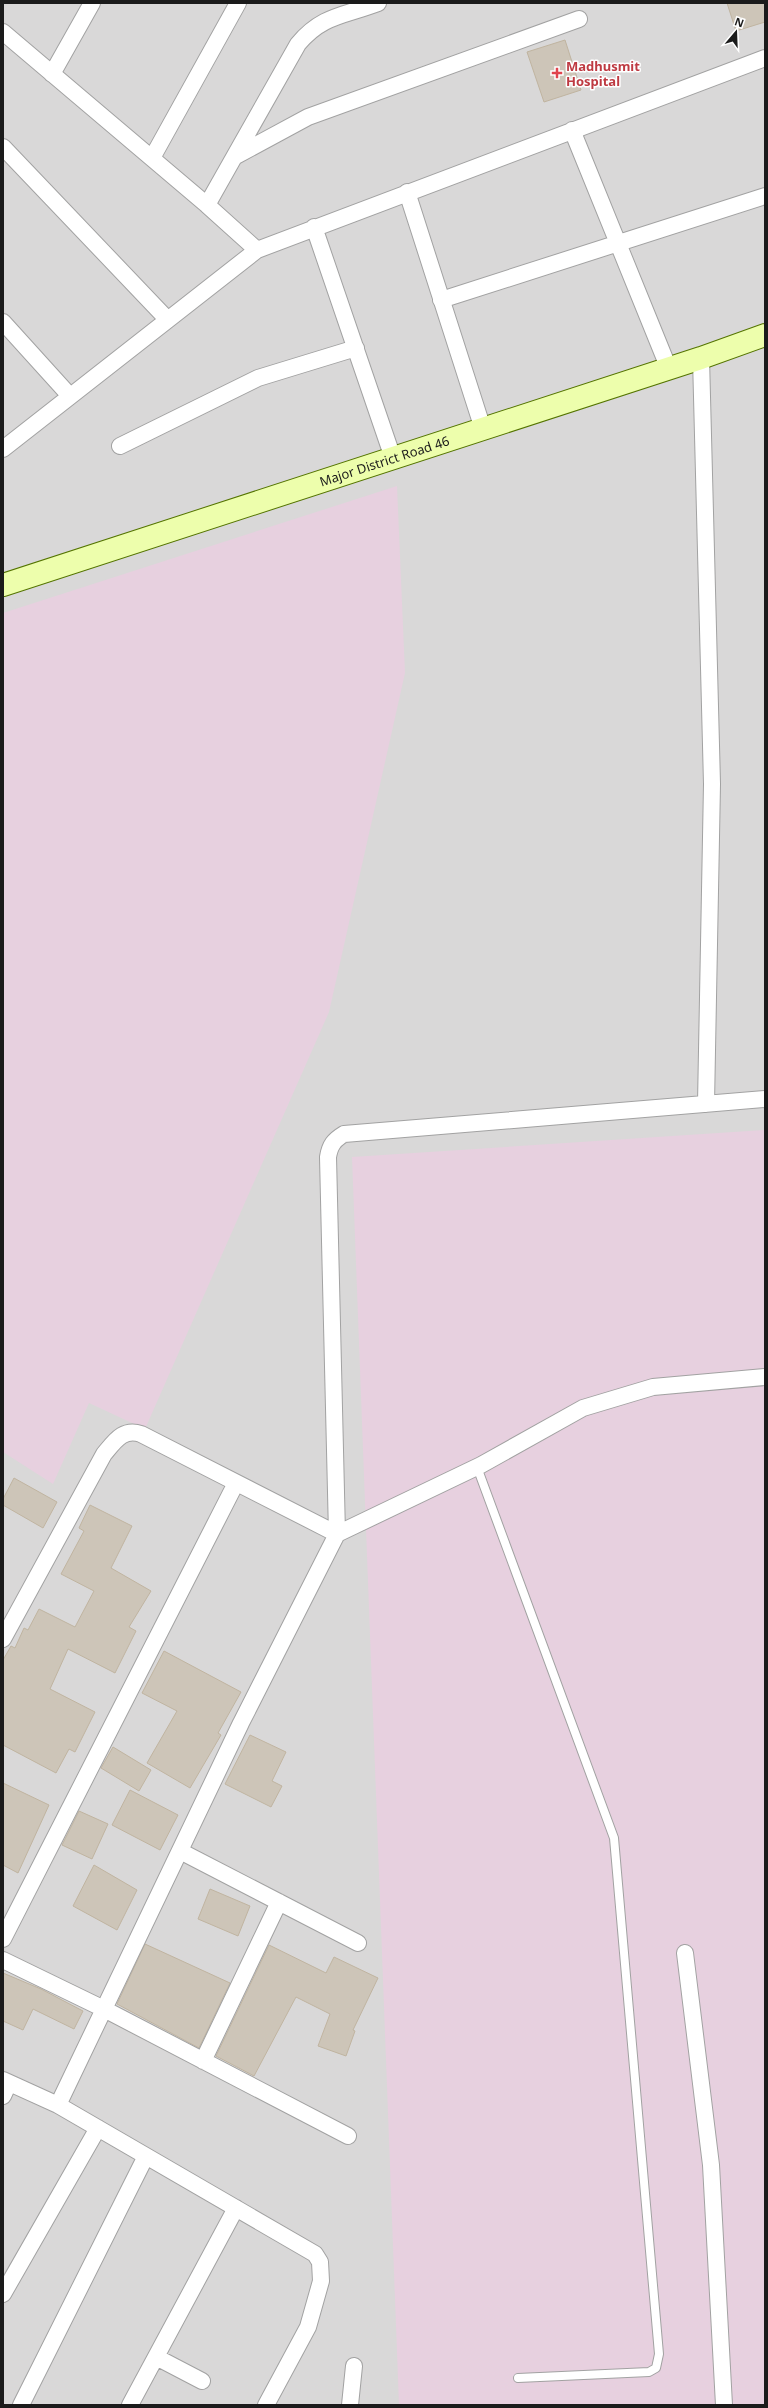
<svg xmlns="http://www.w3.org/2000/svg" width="768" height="2408" font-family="'Noto Sans',sans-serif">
<rect width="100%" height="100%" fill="#eeebdf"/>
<path fill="#d9d8d8" d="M3,3H765V2405H3Z"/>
<path fill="#e7d0df" d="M397,486L405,673L329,1012L145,1429L89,1403L53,1484L3,1452V613Z
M765,1130V2405H399L352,1157Z"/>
<path fill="#cdc5b8" stroke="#c0b4a0" d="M727,3H765V22L736,31Z
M565,40L581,90L544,102L527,52Z
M14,1478L57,1502L43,1528L3,1505V1499Z
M90,1505L132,1526L111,1568L151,1591L129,1627L136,1631L115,1673L68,1649L50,1689L95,1712L75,1752L69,1749L56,1773L3,1745V1660L11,1646L15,1648L24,1628L28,1630L39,1609L75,1627L94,1591L61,1574L84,1531L79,1528Z
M164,1651L241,1692L218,1733L221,1735L190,1788L147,1763L177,1711L142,1693Z
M250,1735L286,1752L272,1781L282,1786L271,1807L225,1784Z
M113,1747L151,1770L139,1791L101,1768Z
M3,1783L49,1805L18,1873L3,1865Z
M130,1790L178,1815L160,1850L112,1825Z
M79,1811L108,1824L92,1859L62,1845Z
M94,1865L137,1890L117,1930L73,1906Z
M210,1889L250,1906L238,1936L198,1919Z
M145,1944L230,1983L199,2048L117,2004Z
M269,1945L326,1973L334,1957L378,1978L353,2030L355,2031L346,2056L318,2046L330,2014L296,1997L254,2076L216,2056Z
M3,1973L41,1989L83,2011L74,2029L33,2009L23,2030L3,2021Z"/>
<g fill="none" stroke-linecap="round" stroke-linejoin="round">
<defs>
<path id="lane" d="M477,1467L614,1838L659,2354L656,2368L649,2372L518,2378"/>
<path id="street" d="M3,32L207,205L257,250
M52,74L92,3
M572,130L669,369
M3,147L167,319
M234,157L308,117L579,19
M152,158L238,3
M407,192L483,429
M207,205L298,44C322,15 344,16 378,3
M314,227L393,458
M441,300L765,196
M3,322L70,396
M701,358L712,784L706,1104
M120,446L258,378L356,348
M3,449L257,250L765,58
M3,1639L104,1454C115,1441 123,1428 141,1434L337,1534L328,1157C330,1145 334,1140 344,1134L765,1099
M180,1851L358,1943
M3,1939L236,1483
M685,1953L711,2165L724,2405
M3,1960L104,2009L348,2136
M203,2061L279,1902
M3,2080L58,2105L315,2254L320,2262L321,2281L308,2327L266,2405
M3,2096L9,2083
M58,2105L241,1723L337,1534L481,1465L583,1408L653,1387L765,1377
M3,2294L98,2128
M156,2357L202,2381
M21,2405L146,2156
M130,2405L236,2208
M350,2405L354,2366"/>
<g id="secondary">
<path id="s1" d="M3,585L701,358L765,335"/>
</g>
</defs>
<use href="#lane" stroke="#a2a2a2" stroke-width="10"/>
<use href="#street" stroke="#a2a2a2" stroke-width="18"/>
<use href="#secondary" stroke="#547400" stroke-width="24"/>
<use href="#lane" stroke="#fff" stroke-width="8"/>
<use href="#street" stroke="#fff" stroke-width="16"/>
<use href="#secondary" stroke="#edfeac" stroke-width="22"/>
</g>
<path fill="#e0444e" stroke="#fff" stroke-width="1.5" d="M555 67h4v4h4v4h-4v4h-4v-4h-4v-4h4z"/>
<g text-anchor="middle" stroke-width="3" stroke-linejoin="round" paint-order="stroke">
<g font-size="13" font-weight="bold" fill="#be3a42" stroke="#fff" text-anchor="start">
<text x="566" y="71">Madhusmit<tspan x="566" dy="15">Hospital</tspan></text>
</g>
<g font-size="13" fill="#1b1b1b" stroke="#fff">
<text dy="5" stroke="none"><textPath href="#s1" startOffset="401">Major District Road 46</textPath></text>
</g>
</g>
<rect width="768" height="2408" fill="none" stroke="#1b1b1b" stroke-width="8"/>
<g transform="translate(736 32) rotate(19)" stroke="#ffffff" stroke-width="3" paint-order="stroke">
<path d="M0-3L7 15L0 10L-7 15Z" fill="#1b1b1b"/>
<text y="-6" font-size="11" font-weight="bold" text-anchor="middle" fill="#1b1b1b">N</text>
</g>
</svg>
